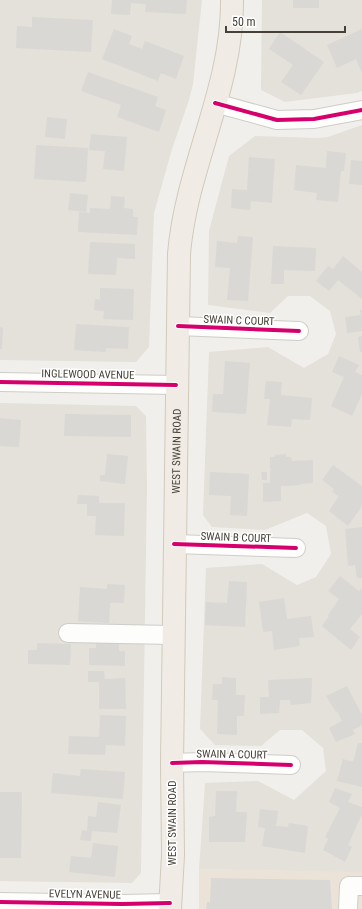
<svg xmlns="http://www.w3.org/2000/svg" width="362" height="909" font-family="'Roboto Condensed',sans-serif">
<rect width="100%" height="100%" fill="#f1efeb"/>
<path fill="#e4e0da" d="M0,0H202L193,84L189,100L172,149L154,213L149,347L136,362L0,360Z
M262,0H362V91L357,93L285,102L261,90Z
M362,125V873L199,869L205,783L258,781L294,800L326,771L323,748L302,730H280L261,746L215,745L200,729L206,568L262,564L297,585L316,577L331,554L326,526L307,513L265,530L212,527L203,515L209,352L268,347L304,368L328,354L336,334L330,311L310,296H288L270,313L208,305L209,231L229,156L255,136L317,138L328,137Z
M0,403L136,406L146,416L147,487L141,873L132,883L0,881Z"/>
<path fill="#ebe3d8" d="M199,869L362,872V909H199Z"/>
<path fill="#dad8d4" d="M112,0H187L186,14L145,12L146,4L131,3L130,15L111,14Z
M293,0H319V8H293Z
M32,17L93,20L91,52L16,48L17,26L32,27Z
M114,29L132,36L129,44L142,49L145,41L184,56L176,79L161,73L158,81L102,59Z
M362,29V73L356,59L337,68L327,45Z
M280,32L324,62L301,95L281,82L293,65L269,49Z
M88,72L158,97L155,106L166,110L159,132L117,117L121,105L81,91Z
M47,117L67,119L65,139L45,137Z
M91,134L127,137L124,171L103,169L105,151L89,150Z
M36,145L88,148L86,182L34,179Z
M327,151L346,153L344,171H341L338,202L316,200L317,193L294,190L296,165L326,168Z
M249,157L275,159L272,203L251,201L250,210L231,208L232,189L247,190Z
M351,160L362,161V185L349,184Z
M70,193L88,195L86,212L68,210Z
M111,196L125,197L124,208L133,209V217H138L137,235L78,232L79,212L90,213V208L110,209Z
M238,236L253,237L248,301L227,300L230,268L215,267L217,241L237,243Z
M90,242L135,244V259L117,258L116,275L88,274Z
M273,246L316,248L315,271L284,270V284H271Z
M343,256L362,272V299L338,280L329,291L316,281L328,266L333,269Z
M100,288L134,289L133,320L103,319L104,311L94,310L95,299L100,300Z
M360,310H362V331L347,333L345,317L361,315Z
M76,324L129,327L128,349L106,348V352L74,350Z
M0,327L3,328L2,349H0Z
M362,336V352H360L358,337Z
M339,356L359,365L355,372L362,375V394L352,416L331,406L344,377L332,372Z
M225,361L250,363L246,414L212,412L213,394H223Z
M266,381L282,382L281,395L312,398L310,420L292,419L291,427L267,425L270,399H264Z
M65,414L131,415V437L64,436Z
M0,418L21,420L19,447L0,446Z
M107,454L128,456L125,484L100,481V475H105Z
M286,454V457H291L292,461L313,460V483L300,484V485L281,486V501L263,502V483H270V471L271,470V468L270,469V457H275V455Z
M333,465L362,486V506L348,526L329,511L339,496L332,492L334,489L322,480Z
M210,472L249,474L247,516L230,515L231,496L209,495Z
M261,472H267V480H262Z
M78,495L99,496V503H125L124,536L95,535L96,516H87V504H77Z
M362,527V578H357L355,565L348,566L345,529Z
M340,576L359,591L362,588V614L350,629L360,637L351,650L322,626L329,616L328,615L339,599L328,591Z
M229,581L247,582L245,627L205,625L206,602L227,603Z
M107,584L125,585L124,603H110L109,623L78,621L80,587L107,589Z
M284,598L287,619L311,616L314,637L299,638L300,646L274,650L272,631L263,632L259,602Z
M96,638H119V651H125V666L89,665V648H96Z
M37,643L71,644L70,665L28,664V650H37Z
M88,671H104L105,679L125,678L126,709H99V682H88Z
M222,677L236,678V695H245L244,716H237V735L217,734L218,700H212L213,684H222Z
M312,678L311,703L291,705L290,700H280L279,713L260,714V697H269L268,680Z
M347,686L362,715V725L353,730L355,734L336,742L329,728L342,721L337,711L336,712L326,696Z
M100,715L126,716L125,746L106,745L105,755L68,754L69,736L99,737Z
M358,743H362V787L337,781L343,759L353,762Z
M81,769L125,772L123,799L51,793L53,773L80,776Z
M335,788L352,794L348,802L362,807V814L348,845L352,847L345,862L323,850L328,839L325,837L340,808L329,802Z
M216,791H237L236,812H247L245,842H209V817L215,816Z
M0,792H22L21,858H0Z
M98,802L121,805L117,833L92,831L91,841L80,840L82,830L87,831L88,816L96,817Z
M260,809L278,811L276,826L288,827L289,823L308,826L305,853L262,846L265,828L258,827Z
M93,843L118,846L115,877L69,872L71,856L91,858Z
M211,878L330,880L332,909H206L207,902H210Z"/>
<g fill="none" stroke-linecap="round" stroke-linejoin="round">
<defs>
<path id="minor" d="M215,103L277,120L314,119L362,110
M178,326L299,331
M0,382L176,385
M174,544L296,548
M68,633L173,635
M172,763L202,762L291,765
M0,902L122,904L170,903
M348,909L349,886H362"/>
<g id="major">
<path id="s1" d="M170,909L173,855L172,763L179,254C186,167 233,88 232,0"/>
</g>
</defs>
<use href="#minor" stroke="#cfcdc9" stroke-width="20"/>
<use href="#major" stroke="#d1cabb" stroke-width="24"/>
<use href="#minor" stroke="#fdfdfc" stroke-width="18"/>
<use href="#major" stroke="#f0ece5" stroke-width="22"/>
<defs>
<path id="cycleway" d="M215,103L277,120L314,119L362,110
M178,326L299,331
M0,382L176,385
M174,544L296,548
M172,763L202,762L291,765
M0,902L122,904L170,903"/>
</defs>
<use href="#cycleway" stroke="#fff" stroke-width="6"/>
<use href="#cycleway" stroke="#d6006c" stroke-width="4"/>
</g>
<g text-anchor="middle" stroke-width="3" stroke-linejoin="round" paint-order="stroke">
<g font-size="11" fill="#464038" stroke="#fff">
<text transform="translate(239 320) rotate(2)" y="4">SWAIN C COURT</text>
<text transform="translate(88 374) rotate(1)" y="4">INGLEWOOD AVENUE</text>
<text dy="4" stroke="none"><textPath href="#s1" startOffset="458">WEST SWAIN ROAD</textPath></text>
<text transform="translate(236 537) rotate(2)" y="4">SWAIN B COURT</text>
<text transform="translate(232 754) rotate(1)" y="4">SWAIN A COURT</text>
<text transform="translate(172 823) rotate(-90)" y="4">WEST SWAIN ROAD</text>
<text transform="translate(85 894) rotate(1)" y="4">EVELYN AVENUE</text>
</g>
</g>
<path d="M226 26v6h119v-6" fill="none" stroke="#464038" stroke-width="2"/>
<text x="232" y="26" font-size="12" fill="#464038" stroke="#ffffff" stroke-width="3" paint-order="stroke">50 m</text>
</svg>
